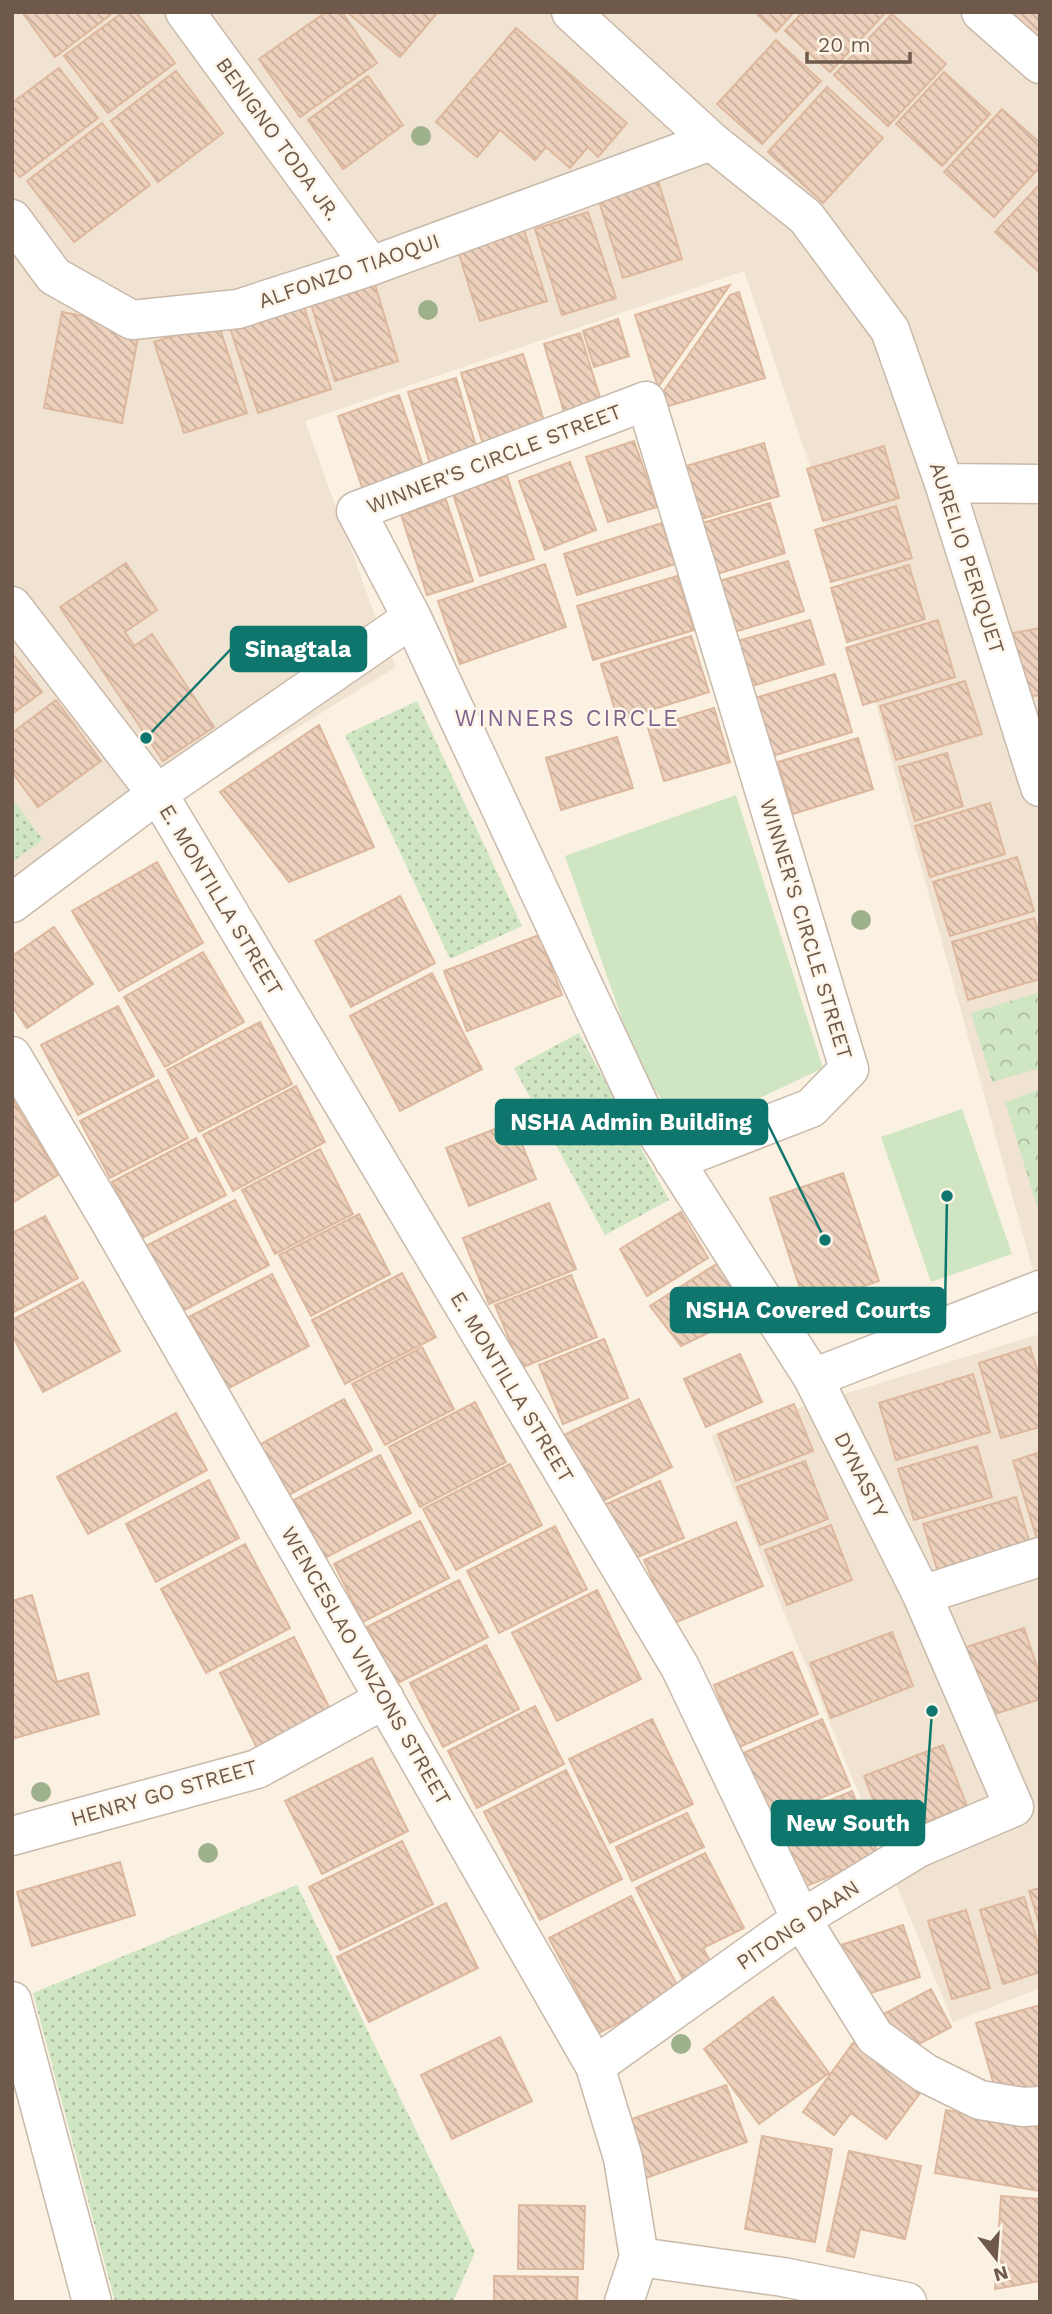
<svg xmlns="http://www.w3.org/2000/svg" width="1052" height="2314" font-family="'Work Sans',sans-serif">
<defs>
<pattern id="grass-dots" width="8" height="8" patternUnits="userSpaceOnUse" patternTransform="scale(1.75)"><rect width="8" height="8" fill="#d0e6c2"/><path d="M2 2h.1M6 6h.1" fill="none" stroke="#adbda0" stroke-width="1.8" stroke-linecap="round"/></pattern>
<pattern id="park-crowns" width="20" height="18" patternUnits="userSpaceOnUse" patternTransform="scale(1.75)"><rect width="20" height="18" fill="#d0e6c2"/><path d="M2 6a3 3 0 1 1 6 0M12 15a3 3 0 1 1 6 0" fill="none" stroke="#adbda0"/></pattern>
<pattern id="building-back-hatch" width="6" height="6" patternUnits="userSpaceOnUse" patternTransform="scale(1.75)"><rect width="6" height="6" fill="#edd1bc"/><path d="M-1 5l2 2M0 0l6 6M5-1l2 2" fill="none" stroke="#c4ad9b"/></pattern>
</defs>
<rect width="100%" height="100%" fill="#faf1e2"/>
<path fill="#f1e3d2" d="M12,12H1040V1296L809,463L744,271L305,421L383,638L396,667L165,809L12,916Z
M1040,1334V1988L953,2022L711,1435Z"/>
<path fill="url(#grass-dots)" d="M417,701L522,926L450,959L345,735Z
M12,798L43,840L12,862Z
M579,1033L669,1200L605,1235L514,1068Z
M297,1885L475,2252L453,2302H115L33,1993Z"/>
<path fill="url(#park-crowns)" d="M1040,992V1068L992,1082L971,1013Z
M1040,1089V1216L1005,1102Z"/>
<path fill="#d0e6c2" d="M736,795L823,1068L686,1133L639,1068L565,856Z
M962,1109L1012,1254L931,1282L881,1137Z"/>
<path fill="url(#building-back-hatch)" stroke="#deb89e" stroke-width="2" d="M22,12H114L55,57Z
M123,12H136L175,63L108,113L64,56Z
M326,12H342L377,63L300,117L259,59Z
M347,12H438L400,57Z
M755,12H794L776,32Z
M803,12H886L830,72L785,31Z
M991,12H1040V33L1028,46Z
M892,14L946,64L888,126L834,75Z
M516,28L627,123L598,157L588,147L570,168L546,147L535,160L500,130L477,157L436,122Z
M776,40L821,81L762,144L717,104Z
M59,68L98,118L20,177L12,167V103Z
M176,71L223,133L158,182L111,121Z
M944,72L990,114L942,166L896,124Z
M368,76L403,125L343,169L308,120Z
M827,87L883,138L823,203L768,152Z
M1002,109L1040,143V167L994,217L944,172Z
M102,123L150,185L74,242L27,181Z
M657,177L682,259L623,278L597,195Z
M1040,184V273L995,232Z
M588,212L616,298L562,315L535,229Z
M524,230L547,301L480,321L458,251Z
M373,278L398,361L335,381L309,298Z
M730,285L658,387L635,315Z
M739,292L765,378L665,407L661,395L730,295Z
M302,301L331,389L258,413L229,325Z
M62,312L140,327L122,423L44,408Z
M618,319L629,356L594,367L583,331Z
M218,322L247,413L184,433L154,342Z
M580,333L603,407L566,419L544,344Z
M523,354L545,424L483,444L461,373Z
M456,378L478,453L431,467L408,392Z
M399,395L426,475L365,496L338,416Z
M634,441L657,507L608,522L586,457Z
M764,443L779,496L698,520L683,467Z
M884,446L899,498L823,521L807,469Z
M570,462L596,530L545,550L519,481Z
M507,476L534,559L480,576L453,494Z
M446,500L473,581L427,595L401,515Z
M770,503L785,553L714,575L699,524Z
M896,506L912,558L831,582L815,530Z
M662,523L675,564L577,595L564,554Z
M788,561L804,611L731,633L716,582Z
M126,563L157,610L125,632L134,646L152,634L214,727L163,761L60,607Z
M545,564L566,627L460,664L438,601Z
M909,565L925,619L847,642L831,588Z
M677,576L694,630L593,660L577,606Z
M810,620L824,664L752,686L738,641Z
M938,620L955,677L863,705L846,648Z
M1040,628V695L1024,697L1013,633Z
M691,636L709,692L618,720L601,664Z
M12,653L42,692L12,714Z
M835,674L852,732L772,756L755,698Z
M965,681L982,734L896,760L880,706Z
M56,700L101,761L38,807L12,772V733Z
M714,708L730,762L664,781L648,728Z
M319,725L374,847L289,882L220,792Z
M617,737L633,788L561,810L546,758Z
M858,738L873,789L793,814L778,762Z
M947,753L963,806L915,821L899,767Z
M990,803L1005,854L930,877L915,826Z
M1017,857L1034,911L950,936L933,882Z
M157,862L203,943L119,991L72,911Z
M400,896L435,963L351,1007L315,941Z
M1034,918L1040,937V979L968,1000L952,942Z
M54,927L93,984L27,1028L12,1006V956Z
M539,935L562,995L467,1031L444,971Z
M203,952L244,1022L165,1067L124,997Z
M432,973L482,1069L400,1111L350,1016Z
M118,1006L154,1076L78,1115L41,1045Z
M260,1022L292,1084L199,1132L167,1070Z
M158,1080L188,1138L110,1178L80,1121Z
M296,1086L325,1142L233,1191L203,1135Z
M13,1100L58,1175L12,1203V1101Z
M513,1122L536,1179L469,1206L446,1148Z
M196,1138L226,1195L142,1238L112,1182Z
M320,1149L353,1214L275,1254L242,1190Z
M843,1173L879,1281L806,1306L770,1198Z
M235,1200L269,1265L181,1312L146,1246Z
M549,1203L576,1269L489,1304L463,1238Z
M681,1212L708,1258L647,1296L620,1249Z
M359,1214L390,1274L311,1316L279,1255Z
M45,1216L78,1278L12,1313V1233Z
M718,1263L754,1311L681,1346L650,1306Z
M402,1273L436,1337L345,1384L312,1320Z
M272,1274L309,1346L227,1389L189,1317Z
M571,1275L597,1337L521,1368L495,1305Z
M83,1282L120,1351L43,1392L12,1335V1320Z
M604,1339L628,1398L563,1424L539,1365Z
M422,1347L454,1409L385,1445L352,1384Z
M1030,1347L1040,1379V1427L1001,1438L979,1363Z
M740,1354L762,1402L706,1427L684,1379Z
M973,1374L990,1432L896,1460L879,1403Z
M344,1399L372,1450L287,1496L259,1445Z
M639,1399L672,1467L597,1504L564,1435Z
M475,1402L506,1462L420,1507L389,1447Z
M794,1404L813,1451L736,1481L718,1434Z
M176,1413L207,1470L88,1534L57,1477Z
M977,1446L992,1497L914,1520L898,1469Z
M1040,1452V1538L1037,1539L1013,1461Z
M380,1455L411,1513L325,1558L294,1500Z
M805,1461L828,1519L760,1545L737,1487Z
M510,1464L542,1525L456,1570L423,1509Z
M209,1480L239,1538L156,1582L126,1524Z
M660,1481L684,1538L623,1563L599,1507Z
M1016,1497L1030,1544L938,1572L923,1524Z
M420,1521L449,1578L363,1622L334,1564Z
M736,1522L763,1586L672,1624L644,1560Z
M831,1525L852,1580L787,1605L765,1550Z
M555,1526L587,1589L499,1633L467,1571Z
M245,1544L290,1628L206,1673L161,1589Z
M459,1580L488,1637L396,1684L367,1627Z
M597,1590L641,1679L557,1721L512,1633Z
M32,1595L57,1682L88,1673L99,1714L12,1739V1601Z
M1024,1628L1040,1676V1699L986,1717L964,1648Z
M892,1632L913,1686L831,1718L810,1663Z
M294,1637L331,1711L257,1748L220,1673Z
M486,1645L519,1709L443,1747L410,1683Z
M792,1652L818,1714L739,1747L714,1685Z
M535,1706L564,1764L477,1808L448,1751Z
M652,1719L693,1804L610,1843L569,1759Z
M822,1719L850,1786L769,1819L741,1754Z
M943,1745L967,1806L888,1837L864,1776Z
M372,1758L408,1831L322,1874L285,1801Z
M566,1770L622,1879L540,1920L484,1812Z
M852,1791L879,1856L802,1888L775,1823Z
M687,1813L704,1847L632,1881L616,1847Z
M402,1841L433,1904L340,1950L309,1887Z
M705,1853L744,1928L703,1948L714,1968L685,1983L636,1888Z
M120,1862L135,1915L32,1946L17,1892Z
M1040,1888V1926L1029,1891Z
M631,1896L680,1991L599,2033L549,1938Z
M1024,1897L1040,1950V1972L1003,1984L980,1910Z
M446,1903L478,1968L369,2022L337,1957Z
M966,1910L990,1988L952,1999L928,1921Z
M903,1925L920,1977L852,1999L835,1947Z
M931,1989L951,2027L904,2052L884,2014Z
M773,1997L829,2073L759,2124L704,2049Z
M1040,2005V2087L998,2099L976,2023Z
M500,2037L532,2101L452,2139L421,2075Z
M853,2043L921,2092L886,2139L851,2113L834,2135L803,2112Z
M726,2085L747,2142L646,2178L626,2121Z
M946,2110L1040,2127V2191L935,2173Z
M762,2136L832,2149L815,2242L745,2229Z
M849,2151L921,2166L905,2239L860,2229L854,2257L827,2251Z
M1001,2196L1040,2199V2281L995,2289Z
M519,2205L585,2206L583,2269H518Z
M494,2276L578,2277L577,2302H494Z"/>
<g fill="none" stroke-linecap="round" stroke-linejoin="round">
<defs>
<path id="minor" d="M185,12L371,266
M571,12L711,141L806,217L890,330L944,483L1040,787
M981,12L1040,64
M12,219L54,276L132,320L238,309L371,266L711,141
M944,483L1040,484
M12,606L157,794L167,809L680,1667L801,1919L875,2037L925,2073L980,2100L1023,2107L1040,2106
M12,903L157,794L412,618
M12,1056L108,1218L595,2066L623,2158L639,2257L624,2302
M674,1161L811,1108L849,1069L646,401L356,511L412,618L639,1105L813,1378L922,1595L1014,1807
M813,1378L1040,1290
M922,1595L1040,1557
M12,1836L257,1769L385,1699
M12,2001L92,2302
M595,2066L801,1919L918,1848L1014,1807
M639,2257L783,2277L907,2302"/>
</defs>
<use href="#minor" stroke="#c9b9aa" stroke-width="41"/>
<use href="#minor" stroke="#fff" stroke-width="38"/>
</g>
<g fill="#9fb08d">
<circle cx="421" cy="136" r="10"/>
<circle cx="428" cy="310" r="10"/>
<circle cx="861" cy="920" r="10"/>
<circle cx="41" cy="1792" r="10"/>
<circle cx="208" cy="1853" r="10"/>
<circle cx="681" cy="2044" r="10"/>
</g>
<g text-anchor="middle" stroke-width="5" stroke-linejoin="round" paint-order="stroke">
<g font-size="21" fill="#6f594b" stroke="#fdf5e8">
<text transform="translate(278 139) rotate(54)" y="7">BENIGNO TODA JR.</text>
<text transform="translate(349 271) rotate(-19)" y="7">ALFONZO TIAOQUI</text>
<text transform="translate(494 459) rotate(-21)" y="7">WINNER'S CIRCLE STREET</text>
<text transform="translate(967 558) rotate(72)" y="7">AURELIO PERIQUET</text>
<text transform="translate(221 900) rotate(59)" y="7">E. MONTILLA STREET</text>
<text transform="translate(806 929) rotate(73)" y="7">WINNER'S CIRCLE STREET</text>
<text transform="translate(512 1387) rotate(59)" y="7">E. MONTILLA STREET</text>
<text transform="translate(861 1475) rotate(63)" y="7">DYNASTY</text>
<text transform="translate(366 1666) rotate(60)" y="7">WENCESLAO VINZONS STREET</text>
<text transform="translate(164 1793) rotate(-16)" y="7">HENRY GO STREET</text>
<text transform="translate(798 1925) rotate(-34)" y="7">PITONG DAAN</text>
</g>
<g font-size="23" letter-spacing="2" fill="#7f638c" stroke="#fdf5e8">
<text x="567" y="726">WINNERS CIRCLE</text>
</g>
</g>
<path fill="none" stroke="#0f766e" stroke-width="2.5" d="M146 738L231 649M825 1240L767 1122M947 1196L945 1310M932 1711L924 1823"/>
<g fill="#0f766e" stroke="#fdf5e8" stroke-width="2.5">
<circle cx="146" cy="738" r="7"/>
<circle cx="825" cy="1240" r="7"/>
<circle cx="947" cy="1196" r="7"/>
<circle cx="932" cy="1711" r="7"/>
</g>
<g fill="#0f766e" stroke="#0f766e" stroke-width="2.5">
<rect x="231" y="627" width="135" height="44" rx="7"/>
<rect x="496" y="1100" width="271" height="44" rx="7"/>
<rect x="671" y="1288" width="274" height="44" rx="7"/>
<rect x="772" y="1801" width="152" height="44" rx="7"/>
</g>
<g font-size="23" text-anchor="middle" font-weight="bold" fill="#fff">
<text x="298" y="657">Sinagtala</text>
<text x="631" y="1130">NSHA Admin Building</text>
<text x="808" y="1318">NSHA Covered Courts</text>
<text x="848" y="1831">New South</text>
</g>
<rect width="1052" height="2314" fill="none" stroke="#6f594b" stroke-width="28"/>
<g transform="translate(996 2258) rotate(163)" stroke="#fdf5e8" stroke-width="5" paint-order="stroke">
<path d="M0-5L12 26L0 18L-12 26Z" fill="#6f594b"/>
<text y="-10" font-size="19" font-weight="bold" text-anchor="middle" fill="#6f594b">N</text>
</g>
<path d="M807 52v10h103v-10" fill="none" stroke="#6f594b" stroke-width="3.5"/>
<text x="818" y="52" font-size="21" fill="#6f594b" stroke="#fdf5e8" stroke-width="5" paint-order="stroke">20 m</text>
</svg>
